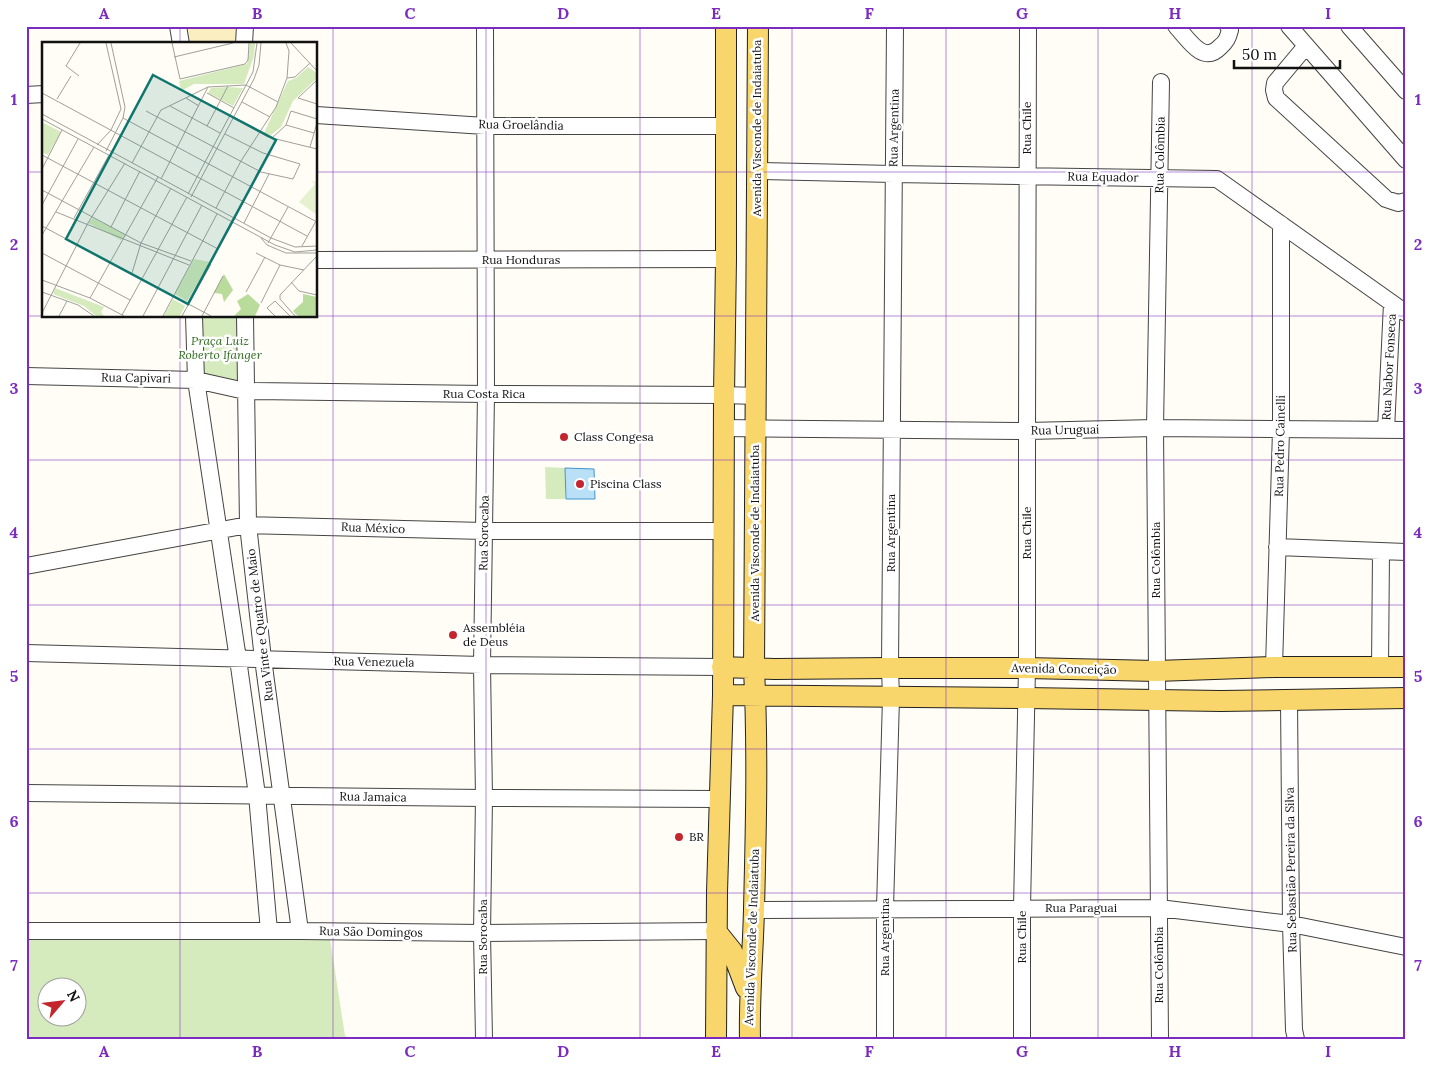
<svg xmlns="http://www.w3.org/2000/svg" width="1432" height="1065" font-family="Lora,serif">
<rect width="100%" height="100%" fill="#fffdf5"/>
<path fill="#d5ebbd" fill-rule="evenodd" d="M194,316H244L245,391L196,380Z
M545,467L565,468V499H546Z
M26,939H330L345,1036L355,1039H26ZM48,988H78V1018H48Z"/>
<path fill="#fbeec1" d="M182,26H242L241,44H185Z"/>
<path fill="#b9e0f7" stroke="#3f96cf" d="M565,468L594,469L595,499H566Z"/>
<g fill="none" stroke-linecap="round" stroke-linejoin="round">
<defs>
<path id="minor" d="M178,26L181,44
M1176,26C1188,39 1203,65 1220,47C1226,42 1228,38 1230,30L1228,26
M1289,26L1406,160
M1349,26L1406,91
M244,44L245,26
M1306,46L1275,83L1274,90L1276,98L1386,199L1398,203L1406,201
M26,95L44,94
M316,115L485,126H726
M757,171L893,174L1217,179L1406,313
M316,260L726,259
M194,316L196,380L238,659L257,795L269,931
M245,316L248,525L263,659L300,931
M26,376L196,380L245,391L486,394L724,395L756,396
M724,428L1027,431L1155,428L1406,430
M1386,430L1392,303
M1277,547L1406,552
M26,566L248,525L484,531H724
M26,653L482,665L722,667
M1274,667L1281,430V224
M1380,668L1381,552
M1289,701L1291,924L1294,1030L1296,1039
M26,793L484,798L719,799
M754,910L1159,908L1291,924L1406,947
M26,931H300L482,933L716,931
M484,1039L482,933L484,798L482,665L486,394L485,26
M885,1039V908L891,698L890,668L895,26
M1022,1039V908L1027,668V431L1028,26
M1160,1039L1155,428L1161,82"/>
<path id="major" d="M722,667L774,669L890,668H1027L1156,671L1274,667H1406
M723,695L1026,698L1221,701L1406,698
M716,931L732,951L746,988
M716,1039L717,892L723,695L724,395L726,259V26
M750,1039C749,995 753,952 754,909C756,829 758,748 754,669L758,26"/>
</defs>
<use href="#minor" stroke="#444" stroke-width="18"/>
<use href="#major" stroke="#222" stroke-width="22"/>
<use href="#minor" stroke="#fff" stroke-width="16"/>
<use href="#major" stroke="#f9d66b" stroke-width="20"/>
</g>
<path fill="none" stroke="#7b2cbf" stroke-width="1" stroke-opacity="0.55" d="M180,26V44M333,26V1039M486,26V1039M640,26V1039M792,26V1039M946,26V1039M1098,26V1039M1252,26V1039M26,172H44M316,172H1406M26,316H44M180,316V1039M316,316H1406M26,460H1406M26,605H1406M26,749H1406M26,893H1406"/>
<g fill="#c4262e" stroke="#fff" stroke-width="2">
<circle cx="564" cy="437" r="5"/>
<circle cx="580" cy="484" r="5"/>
<circle cx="453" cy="635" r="5"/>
<circle cx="679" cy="837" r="5"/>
</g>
<g text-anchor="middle" stroke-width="5" stroke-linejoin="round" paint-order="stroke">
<g font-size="12" fill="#111" stroke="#fff">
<text transform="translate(521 125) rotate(1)" y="4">Rua Groelândia</text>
<text transform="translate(757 128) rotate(-90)" y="4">Avenida Visconde de Indaiatuba</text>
<text transform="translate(894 128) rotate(-89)" y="4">Rua Argentina</text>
<text transform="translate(1027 128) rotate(-90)" y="4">Rua Chile</text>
<text transform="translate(1160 155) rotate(-89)" y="4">Rua Colômbia</text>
<text transform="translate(1103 177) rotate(1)" y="4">Rua Equador</text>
<text x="521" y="264">Rua Honduras</text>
<text transform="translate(1389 367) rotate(-87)" y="4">Rua Nabor Fonseca</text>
<text transform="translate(136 378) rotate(1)" y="4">Rua Capivari</text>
<text x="484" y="398">Rua Costa Rica</text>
<text transform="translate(1065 430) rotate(-1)" y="4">Rua Uruguai</text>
<text transform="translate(1280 446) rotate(-89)" y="4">Rua Pedro Cainelli</text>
<text transform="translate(373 528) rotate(2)" y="4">Rua México</text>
<text transform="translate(484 533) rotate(-89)" y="4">Rua Sorocaba</text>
<text transform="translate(755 533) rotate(-90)" y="4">Avenida Visconde de Indaiatuba</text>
<text transform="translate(891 533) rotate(-90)" y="4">Rua Argentina</text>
<text transform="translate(1027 533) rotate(-90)" y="4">Rua Chile</text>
<text transform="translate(1156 560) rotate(-90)" y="4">Rua Colômbia</text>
<text transform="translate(260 625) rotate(-97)" y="4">Rua Vinte e Quatro de Maio</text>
<text transform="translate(374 662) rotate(1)" y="4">Rua Venezuela</text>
<text transform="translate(1064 669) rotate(1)" y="4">Avenida Conceição</text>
<text transform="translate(373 797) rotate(1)" y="4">Rua Jamaica</text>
<text transform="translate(1291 870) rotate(-91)" y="4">Rua Sebastião Pereira da Silva</text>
<text x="1081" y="912">Rua Paraguai</text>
<text transform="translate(371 932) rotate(1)" y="4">Rua São Domingos</text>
<text transform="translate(483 937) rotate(-90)" y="4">Rua Sorocaba</text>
<text transform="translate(752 937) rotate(-88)" y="4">Avenida Visconde de Indaiatuba</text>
<text transform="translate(885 937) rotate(-90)" y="4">Rua Argentina</text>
<text transform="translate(1022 937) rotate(-90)" y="4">Rua Chile</text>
<text transform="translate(1159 965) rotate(-90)" y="4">Rua Colômbia</text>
</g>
<g font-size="12" font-style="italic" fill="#2f6b1f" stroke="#fff">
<text x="220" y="345">Praça Luiz<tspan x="220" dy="14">Roberto Ifanger</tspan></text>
</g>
<g font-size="12" fill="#111" stroke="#fff" text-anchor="start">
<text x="574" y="441">Class Congesa</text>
<text x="590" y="488">Piscina Class</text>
<text x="463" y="632">Assembléia<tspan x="463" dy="14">de Deus</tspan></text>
<text x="689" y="841">BR</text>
</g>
</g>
<g transform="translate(42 42)">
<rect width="275" height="275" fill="#fffdf5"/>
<path d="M208,1H213L212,14L202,42H152L139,49L137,39L205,22ZM266,25L275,31L274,37L251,59L239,85L229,93L222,91L246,39L254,36ZM169,46L186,45L201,46L191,64L166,51ZM0,80L19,90L6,113L0,110ZM51,176L84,193L79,198L46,181ZM152,217L168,220L145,259L133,252ZM13,246L62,265L59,270L62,274H54L42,264L11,252ZM131,257L143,264L138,274H122Z" fill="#d5ebbd"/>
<path d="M182,232L191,248L182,260L180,252L172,251ZM206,252L218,263L213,274H192L199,267L195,259ZM261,252L275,255V274H256L251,269L261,260Z" fill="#b9dc9c"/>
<path d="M269,139L275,140V173L257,160L273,142Z" fill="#e6f2cf"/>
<path fill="none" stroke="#a09f9a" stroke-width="1" d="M130,1L138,37L203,22L206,18L207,1M249,1L275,29M132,15L191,1M37,34L24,24L38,1M245,36L253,35L268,21M275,38L256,56L275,62M0,51L265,194M165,51L192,66M144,56L157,64M15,57L29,34M200,60L228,75M128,64L178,91M104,69L219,130L251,137L258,122L221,111L183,92M0,72L229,196L253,205L275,204M81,76L275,180M191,76L226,95L275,107M0,77L233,203L253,210L275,208M244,83L272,91M165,84L186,44M230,96L244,83L249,69L275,77M55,103L69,88L79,67L64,1M268,105L275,81M64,109L81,76L83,65L69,1M0,113L176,207L191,180M90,121L119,68L166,45L204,43L236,60M0,127L20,88M119,137L166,45M0,148L99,201L149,219M146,152L211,30L215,1M149,155L212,37L217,23L219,1M0,163L36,97M174,166L199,119L234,65L245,36L247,9L244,1M14,170L147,223M32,176L67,113M202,181L227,132M0,184L169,274M69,185L98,129M0,193L52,105M219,196L225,203L244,211H275M226,201L246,165M260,204L274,179M0,211L88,258M214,211L238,223L262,228M90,231L99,201L129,146M0,238L48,256L82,274M249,240L257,249L275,253M0,250L36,263L52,274M204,250L223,215M48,256L116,135M219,261L238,223M0,271L46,181L83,121M80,273L145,155M17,274L25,259M101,274L160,163M121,274L175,172M140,274L169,222M160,274L181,234M233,274L225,266L233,259L248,274M253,274L238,257V253L275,214"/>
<path fill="#0f766e" fill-opacity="0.15" stroke="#0f766e" stroke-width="2.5" d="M111,33L234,98L146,262L24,197Z"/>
<rect width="275" height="275" fill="none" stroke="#111" stroke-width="2.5"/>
</g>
<rect width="1432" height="1065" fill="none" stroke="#ffffff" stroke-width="55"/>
<g transform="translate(62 1002) rotate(62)"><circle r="24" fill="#ffffff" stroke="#a0a0a0"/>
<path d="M0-4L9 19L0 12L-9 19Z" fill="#c4262e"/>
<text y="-8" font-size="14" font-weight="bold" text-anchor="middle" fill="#111111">N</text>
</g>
<path d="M1234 60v8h106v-8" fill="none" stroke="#111111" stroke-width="2.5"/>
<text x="1242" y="60" font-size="15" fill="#111111" stroke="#ffffff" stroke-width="4" paint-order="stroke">50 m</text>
<rect x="28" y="28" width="1376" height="1010" fill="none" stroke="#7b2cbf" stroke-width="2"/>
<g font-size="16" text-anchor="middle" font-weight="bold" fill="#7b2cbf">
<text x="104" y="19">A</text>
<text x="257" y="19">B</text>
<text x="410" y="19">C</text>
<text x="563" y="19">D</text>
<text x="716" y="19">E</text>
<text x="869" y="19">F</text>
<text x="1022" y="19">G</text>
<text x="1175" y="19">H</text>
<text x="1328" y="19">I</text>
<text x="14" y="105">1</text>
<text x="1418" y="105">1</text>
<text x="14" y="250">2</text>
<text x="1418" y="250">2</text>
<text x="14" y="394">3</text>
<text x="1418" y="394">3</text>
<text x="14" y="538">4</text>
<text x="1418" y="538">4</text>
<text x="14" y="682">5</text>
<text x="1418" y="682">5</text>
<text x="14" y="827">6</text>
<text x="1418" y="827">6</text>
<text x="14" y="971">7</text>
<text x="1418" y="971">7</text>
<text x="104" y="1057">A</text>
<text x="257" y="1057">B</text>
<text x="410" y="1057">C</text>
<text x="563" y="1057">D</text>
<text x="716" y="1057">E</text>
<text x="869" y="1057">F</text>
<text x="1022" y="1057">G</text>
<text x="1175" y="1057">H</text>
<text x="1328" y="1057">I</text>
</g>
</svg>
